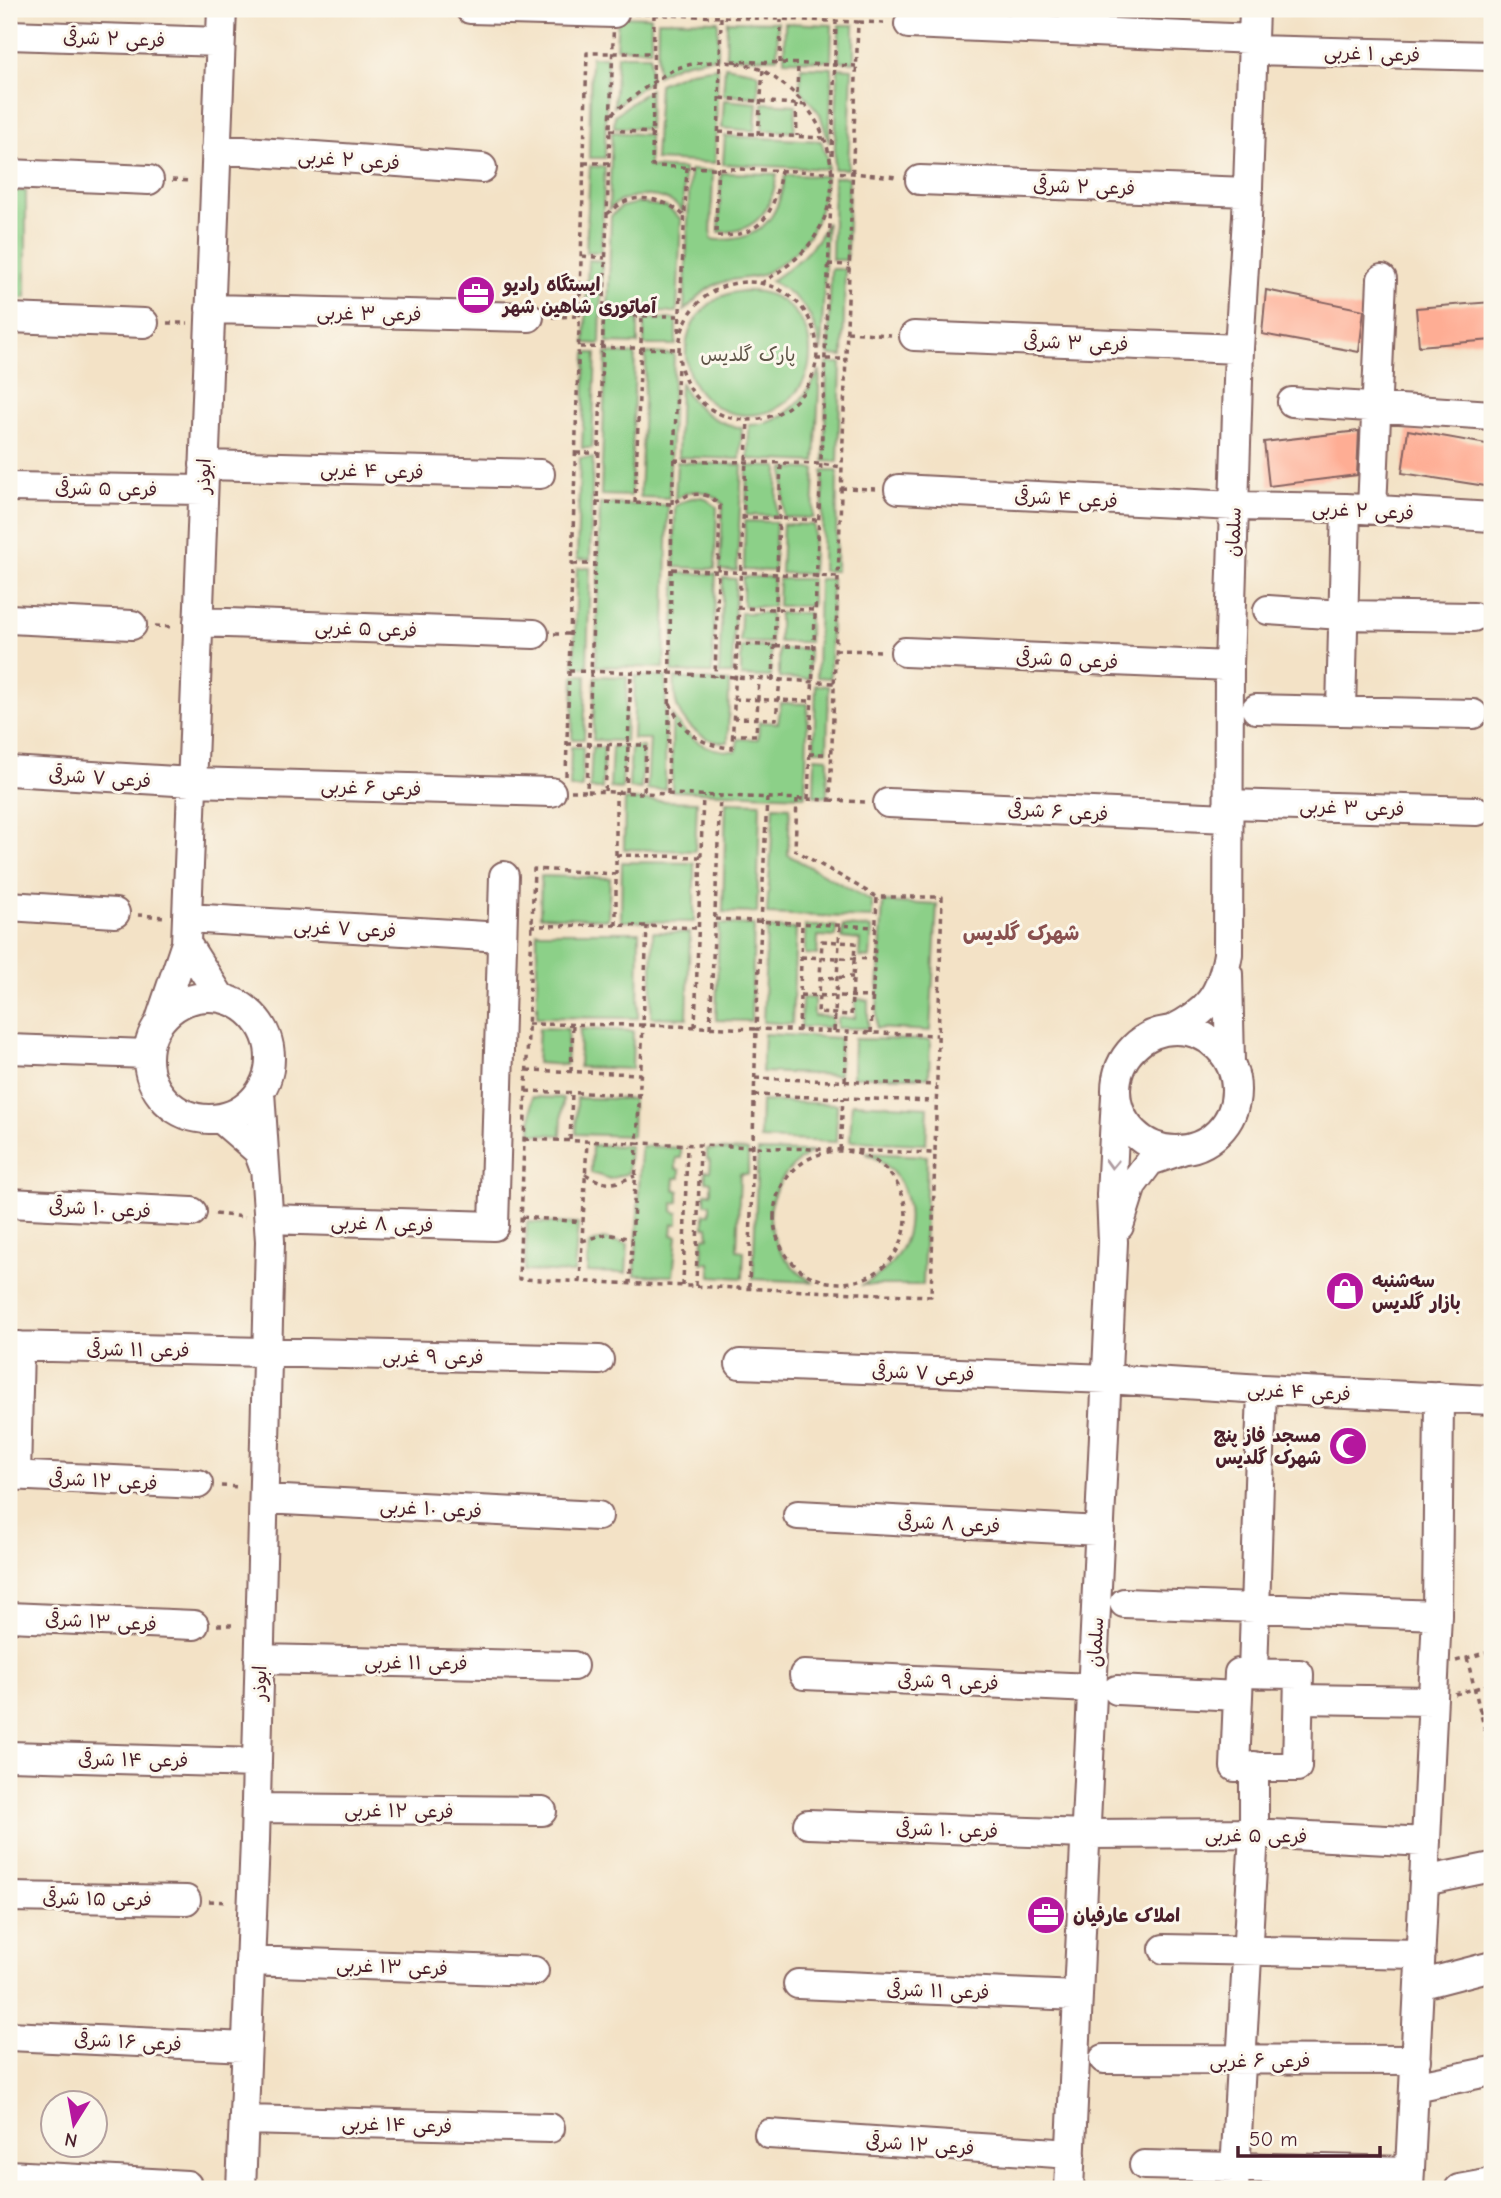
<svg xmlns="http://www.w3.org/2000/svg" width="1501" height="2198" font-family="'Comic Neue','Playpen Sans Arabic',sans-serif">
<rect width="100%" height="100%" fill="#fbf7ec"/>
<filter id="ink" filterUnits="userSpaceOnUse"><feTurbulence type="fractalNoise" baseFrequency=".0143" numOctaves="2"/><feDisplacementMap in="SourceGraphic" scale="14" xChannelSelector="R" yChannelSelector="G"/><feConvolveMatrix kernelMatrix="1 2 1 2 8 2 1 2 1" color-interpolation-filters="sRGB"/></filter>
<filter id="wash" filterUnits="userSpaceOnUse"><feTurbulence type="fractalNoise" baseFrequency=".00686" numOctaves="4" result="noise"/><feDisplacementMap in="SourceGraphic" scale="28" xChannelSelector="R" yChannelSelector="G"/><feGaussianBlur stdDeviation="1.57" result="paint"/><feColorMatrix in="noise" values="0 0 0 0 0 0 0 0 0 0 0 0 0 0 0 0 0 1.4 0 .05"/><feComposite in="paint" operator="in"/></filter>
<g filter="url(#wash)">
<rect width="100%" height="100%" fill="#f3e2c6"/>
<path fill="#8cd088" stroke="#6b785a" stroke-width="2" d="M618,16L651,17V49L616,48Z
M658,20L718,21V57C696,60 676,62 657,76Z
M727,21L778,22L777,58L726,57Z
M785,23L832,25L831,61L784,60Z
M839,25H854V62L839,61Z
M617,55H650V81L614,107Z
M591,57H607L605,158H589Z
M725,66L753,71L759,75L758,97L723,95Z
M718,67L715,163L655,160L659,84L690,71Z
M801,67L832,68L829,143L820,114L800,89Z
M838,68L852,69L848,169H834Z
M650,89L649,129L614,127L615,115Z
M724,100L757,103L755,131L722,128Z
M763,103L796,105L794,132L762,130Z
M612,132L649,135V167L684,169L683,213C671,191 624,190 609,210Z
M725,136L821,141L827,158L828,169L723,164Z
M590,166L605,167L601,252H586Z
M690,170L713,171L711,239C719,241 725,240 733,239C769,234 780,208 785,175L826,176C823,211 813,241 784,261C777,266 769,272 761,275C745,280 730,277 713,286C701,292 693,303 684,311Z
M721,173L777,174C772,208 758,233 719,232Z
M834,177H849L847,260H832Z
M9,191H26V298H9Z
M637,203L667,207L681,219L677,312L608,313L611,216L621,207Z
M827,222L821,353C814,315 805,300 771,281C795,264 815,250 827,222Z
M588,260L602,261L600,344L585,343Z
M831,269H845L843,356L828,355Z
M686 353a62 62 0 1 1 124 0a62 62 0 1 1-124 0Z
M607,318L638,319V344L607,343Z
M644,319H676V345H644Z
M586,353H596L592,448H582Z
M606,353L635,354L631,496L601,495Z
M646,353L674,354L669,498L640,497Z
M827,363H841L838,462L824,461Z
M820,370L815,462L748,459L749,425C784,425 805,399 820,370Z
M680,382C693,408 713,423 742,428L740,459L678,457Z
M580,458H593L590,560L577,559Z
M677,462L742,465L737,571L720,570L723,504C710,489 690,487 675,500Z
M747,466L778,467L776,516L746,515Z
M784,468L815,469L813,518L783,517Z
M823,471H837L836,571H822Z
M703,497L717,507L715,569L674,567L675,506L691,498Z
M600,504L668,505L664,668L596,666Z
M745,521L776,522L774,571L744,570Z
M783,524L814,525L812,574L781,573Z
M577,568H590L587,667H574Z
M676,573L716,574L712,673L672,672Z
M743,577H773V607L743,606Z
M723,578L736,579L732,674H719Z
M779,579H812V606H778Z
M819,579H832L830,678L817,677Z
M741,613H771V643L740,642Z
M779,613H809V642H779Z
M741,647H771V677L741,676Z
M779,649H809V679L779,678Z
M574,675H586L584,739H572Z
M595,676L627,677L625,741L593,740Z
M635,676L666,677L665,789L647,790L650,739H633Z
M675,678L729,682L728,742C709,745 687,728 679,711C674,701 674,689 675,678Z
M816,685L829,686L827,750H814Z
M781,703L808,704L805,796L672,791V715C688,740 707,752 736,751L738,739H758L759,722L778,723Z
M571,747H583L582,788H570Z
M592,747L604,748L602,789H590Z
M612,747H624L622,789L610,788Z
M631,747H643L641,789L629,788Z
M815,757L828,758L827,796H814Z
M625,800L697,802L695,851L624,849Z
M726,802L760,803L757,913L723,912Z
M774,806L790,807L788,855L872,901V918L767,914Z
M622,862L694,863V922L621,921Z
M541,876L610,878L608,919L540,916Z
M883,902L937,905L930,1031L876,1028Z
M719,924L754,925L751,1021L716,1020Z
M805,926H836V937L818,936L817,955L805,954Z
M843,926L872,928L870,958L859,957L860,940L842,938Z
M767,928L796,929L792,1024L763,1022Z
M537,932H639L638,1018L537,1017Z
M653,932L690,933L687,1018L651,1017Z
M802,998H814V1016L832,1017V1027H801Z
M856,999L868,1000V1028H837V1018H855Z
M539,1028L568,1029L566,1065L537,1063Z
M580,1029L633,1031L632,1069L579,1067Z
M764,1034L840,1038L839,1075L762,1072Z
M854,1039L930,1040L929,1077H853Z
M532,1097L563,1098L561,1135L531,1134Z
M577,1098L633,1099L632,1136L576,1134Z
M761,1101L837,1104L836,1142L760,1139Z
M852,1103L928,1107L926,1144L850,1141Z
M592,1145L630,1146L628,1173L610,1179L591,1173Z
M641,1146L681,1148V1158H676V1169L680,1170V1178H675L674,1189L679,1191V1202L673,1203V1212L678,1213V1224H673L672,1235L677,1236L673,1276L635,1275Z
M707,1149L748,1151V1174H740L737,1250L744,1251L743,1278L711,1276L710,1263H702L703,1238L709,1237L708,1227H704V1214H710V1204H705V1193H711V1182L706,1181L705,1171H710L711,1161L707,1159Z
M758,1151L812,1152C755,1186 757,1246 812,1282L753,1279Z
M865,1153L927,1156L923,1285H863C876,1277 888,1270 896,1257C921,1221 908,1169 865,1153Z
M527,1222L578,1224L574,1273L525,1271Z
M603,1239L628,1244L626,1273L587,1272L589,1244Z"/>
<g id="blocks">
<path fill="#fead94" d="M1266,290L1364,310L1359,352L1262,334Z
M1492,302V340L1419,346L1416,308Z
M1408,430L1492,445V487L1402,473Z
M1359,431L1357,475L1269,486L1264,442Z"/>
</g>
</g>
<g filter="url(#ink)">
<use href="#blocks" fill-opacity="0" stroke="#856361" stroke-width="2"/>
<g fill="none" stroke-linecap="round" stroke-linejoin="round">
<defs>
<path id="minor" d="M470,9L614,13
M909,24L1253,39
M9,35L220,42
M1252,50L1492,56
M216,149L482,168
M9,174L149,180
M920,180L1248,192
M210,309L529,317
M9,318L144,323
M914,336L1239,349
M1292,402L1492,415
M204,465L540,474
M9,487L203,490
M899,489L1234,506L1346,508L1492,517
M1372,509L1382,279
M1268,610L1342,615L1473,617
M9,619L132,625
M198,622L534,634
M905,652L1229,666
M1256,709L1473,714
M1341,710L1346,508
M9,771L192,782L551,792
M888,803L1228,818
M1228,804L1477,811
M9,906L115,913
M187,918L502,937
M186,943L221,998
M1228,974L1230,1062
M148 1058a61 61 0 1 1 122 0a61 61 0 1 1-122 0Z
M160,1020L186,943L222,9
M1171,1030C1208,1012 1221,995 1228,954L1229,666L1239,349L1247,217L1254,9
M1116 1090a60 60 0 1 1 120 0a60 60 0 1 1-120 0Z
M9,1049L147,1054
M221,1119L258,1151L265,1170
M9,1203L192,1212
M269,1219L494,1226L504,876
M1119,1226L1132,1185L1150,1161L1182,1150
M9,1346L599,1360
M740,1364L1107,1379L1262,1389L1492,1400
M9,1475L198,1484
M16,1476L19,1346
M264,1499L598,1516
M798,1515L1100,1531
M1124,1603L1437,1615
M9,1617L194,1625
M259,1659L573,1666
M1239,1673L1299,1674L1297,1767H1235Z
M1253,1673L1262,1389
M804,1675L1092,1688
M1117,1690L1238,1696
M1299,1699L1432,1701
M9,1756L257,1763
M256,1808L542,1811
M808,1824L1086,1834L1254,1833L1426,1842
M1424,1881L1492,1867
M9,1897L186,1900
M1164,1949L1421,1954
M250,1961L534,1971
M798,1984L1078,1996
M1419,1985L1492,1966
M9,2036L247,2047
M1104,2059L1416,2060
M1414,2087L1492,2071
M244,2120L550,2128
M769,2134L1071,2154
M1144,2165L1410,2171
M9,2175L187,2185
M241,2189L255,1841L270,1241L260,1092
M1069,2189L1113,1242L1111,1195L1116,1096
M1234,2189L1254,1833V1766
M1409,2189L1437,1615L1439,1397
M1459,2189L1492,2183"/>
</defs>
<use href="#minor" stroke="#856361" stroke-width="32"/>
<path stroke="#856361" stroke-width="3.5" stroke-dasharray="5 5" stroke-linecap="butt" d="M614,13L858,22L830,800L587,791Z
M654,14L652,166L852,173L897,177
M721,17L716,236C763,237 774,213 781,171
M859,22L886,23
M732,61L856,66
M780,63L781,20
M797,93L798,64
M721,98L806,105
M796,104L797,136
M612,114C631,99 665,69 688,65C712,60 740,61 762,70C768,73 775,78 780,82C828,115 848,181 817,233C804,256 783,269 762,283
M610,130L652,133
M719,132L824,138
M758,135L763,70
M832,155L836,21
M584,163H609
M172,180L192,181
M607,214C613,210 619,204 626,201C645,194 671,202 684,216
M582,256L605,258
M828,264L849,265
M679 351a69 69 0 1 1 138 0a69 69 0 1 1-138 0Z
M603,316H680
M552,317L579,316
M167,323H188
M679,332L687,167
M847,332L891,335
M580,347L679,349
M816,359H846
M576,453H598
M674,460L820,464L842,467
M841,488L876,489
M596,502L672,504L688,495L701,494L711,497L720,506L715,677
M635,503L642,316
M742,517L818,520
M573,564H594
M672,569L838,577
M738,608L815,610
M155,626L175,627
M554,634H570
M736,644L813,647
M835,650L882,651
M569,671L670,673L834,683
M773,680L781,463
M734,699L811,701
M670,703C683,733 699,745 732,748L748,419
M733,718L776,719L780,680
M731,735H756L759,679
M567,744L646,745L644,793
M809,754H831
M566,776L587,53H654
M571,791H587
M605,791L608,745
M626,792L631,673
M668,794L672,504L678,365
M767,798L756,1029L937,1035
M808,799L831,198
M830,800L865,802
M616,855L701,857
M616,874L534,869L519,1279L931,1296L942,897H877L795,850L797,799
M138,915L165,917
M715,919L876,927
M616,925V792
M531,926L616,925L699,928
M822,941L855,943L851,1015L818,1013Z
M801,957L875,959
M819,978L853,977
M800,995L873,997
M528,1024L643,1025L647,926
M695,1027L703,795
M710,1028L720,796
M799,1031L802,923
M834,1031L840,925
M871,1033L877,897
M527,1070L640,1074
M571,1071L573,1024
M755,1078L936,1085
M845,1081L847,1032
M526,1091L639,1095
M754,1095L934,1101
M524,1139L637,1143L630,1283
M570,1140L572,1093
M840,1150L843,1098
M774 1217a66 66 0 1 1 132 0a66 66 0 1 1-132 0Z
M585,1174C608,1187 611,1185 635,1176
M215,1214L245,1217
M522,1217L583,1222
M582,1241L607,1234L632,1239
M580,1282L587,1141
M683,1286L687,1145
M696,1286L700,1145
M749,1288L756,1029L643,1025L637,1143C736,1146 835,1150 934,1153
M221,1486L241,1487
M217,1625H237
M1488,1653L1492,1665
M1467,1658L1492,1759
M1456,1661L1492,1651
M1455,1694L1492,1684
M1479,1712L1492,1710
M209,1901L229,1902"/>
<use href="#minor" stroke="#fff" stroke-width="28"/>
</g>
<defs><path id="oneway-chevron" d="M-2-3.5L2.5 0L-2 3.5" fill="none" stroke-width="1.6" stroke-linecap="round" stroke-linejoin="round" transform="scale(1.75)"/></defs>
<use stroke="#ae9aa0" href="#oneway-chevron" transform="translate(1112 1164) rotate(92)"/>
</g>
<defs>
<symbol id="office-disc" viewBox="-11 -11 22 22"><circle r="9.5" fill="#b5179e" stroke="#fbf7ec"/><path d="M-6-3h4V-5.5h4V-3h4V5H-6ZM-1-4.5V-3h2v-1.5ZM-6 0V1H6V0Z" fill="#fff"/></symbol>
<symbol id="shop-disc" viewBox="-11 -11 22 22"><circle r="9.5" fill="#b5179e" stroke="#fbf7ec"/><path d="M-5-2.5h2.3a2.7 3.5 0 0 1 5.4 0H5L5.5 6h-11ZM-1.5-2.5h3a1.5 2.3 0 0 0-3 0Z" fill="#fff"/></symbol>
<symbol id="mosque-disc" viewBox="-11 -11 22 22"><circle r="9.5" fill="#b5179e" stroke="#fbf7ec"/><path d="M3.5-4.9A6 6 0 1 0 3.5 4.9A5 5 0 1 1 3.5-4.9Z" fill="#fff"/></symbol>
</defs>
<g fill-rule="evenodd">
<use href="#office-disc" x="454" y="273" width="44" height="44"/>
<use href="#shop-disc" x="1323" y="1269" width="44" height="44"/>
<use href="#mosque-disc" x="1326" y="1424" width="44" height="44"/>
<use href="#office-disc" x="1024" y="1893" width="44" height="44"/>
</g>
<g text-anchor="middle" stroke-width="6" stroke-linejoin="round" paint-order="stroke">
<g font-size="19" fill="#4a1f2b" stroke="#fbf7ec">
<text transform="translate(114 38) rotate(2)" y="7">فرعی ۲ شرقی</text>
<text transform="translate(1372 53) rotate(2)" y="7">فرعی ۱ غربی</text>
<text transform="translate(349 159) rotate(4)" y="7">فرعی ۲ غربی</text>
<text transform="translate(1084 186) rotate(2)" y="7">فرعی ۲ شرقی</text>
<text transform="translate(369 313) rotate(1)" y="7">فرعی ۳ غربی</text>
<text transform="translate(1076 342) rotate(2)" y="7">فرعی ۳ شرقی</text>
<text transform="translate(372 470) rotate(2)" y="7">فرعی ۴ غربی</text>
<text transform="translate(203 476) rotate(-88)" y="7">ابوذر</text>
<text transform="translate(106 488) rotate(1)" y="7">فرعی ۵ شرقی</text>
<text transform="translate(1066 498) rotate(3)" y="7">فرعی ۴ شرقی</text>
<text transform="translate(1363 510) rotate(3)" y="7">فرعی ۲ غربی</text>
<text transform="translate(1233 532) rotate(-88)" y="7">سلمان</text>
<text transform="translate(366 628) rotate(2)" y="7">فرعی ۵ غربی</text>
<text transform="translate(1067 659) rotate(3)" y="7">فرعی ۵ شرقی</text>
<text transform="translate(100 777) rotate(4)" y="7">فرعی ۷ شرقی</text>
<text transform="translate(371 787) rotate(2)" y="7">فرعی ۶ غربی</text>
<text transform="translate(1352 807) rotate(2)" y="7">فرعی ۳ غربی</text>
<text transform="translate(1058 811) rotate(3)" y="7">فرعی ۶ شرقی</text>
<text transform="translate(345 928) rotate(3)" y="7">فرعی ۷ غربی</text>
<text transform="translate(100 1208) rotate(3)" y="7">فرعی ۱۰ شرقی</text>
<text transform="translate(382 1223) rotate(2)" y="7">فرعی ۸ غربی</text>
<text transform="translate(138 1349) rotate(1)" y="7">فرعی ۱۱ شرقی</text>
<text transform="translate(433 1356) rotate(1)" y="7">فرعی ۹ غربی</text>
<text transform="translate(923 1372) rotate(2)" y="7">فرعی ۷ شرقی</text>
<text transform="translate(1299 1391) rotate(3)" y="7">فرعی ۴ غربی</text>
<text transform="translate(103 1480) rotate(3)" y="7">فرعی ۱۲ شرقی</text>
<text transform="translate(431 1508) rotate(3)" y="7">فرعی ۱۰ غربی</text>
<text transform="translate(949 1523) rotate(3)" y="7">فرعی ۸ شرقی</text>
<text transform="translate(101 1621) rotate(3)" y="7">فرعی ۱۳ شرقی</text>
<text transform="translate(1095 1642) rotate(-87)" y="7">سلمان</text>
<text transform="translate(416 1662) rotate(1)" y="7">فرعی ۱۱ غربی</text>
<text transform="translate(948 1681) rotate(2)" y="7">فرعی ۹ شرقی</text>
<text transform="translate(259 1683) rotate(-89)" y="7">ابوذر</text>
<text transform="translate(133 1759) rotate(1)" y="7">فرعی ۱۴ شرقی</text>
<text transform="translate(399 1810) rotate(1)" y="7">فرعی ۱۲ غربی</text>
<text transform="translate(947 1829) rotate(2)" y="7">فرعی ۱۰ شرقی</text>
<text transform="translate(1256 1835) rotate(1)" y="7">فرعی ۵ غربی</text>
<text transform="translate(97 1898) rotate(1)" y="7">فرعی ۱۵ شرقی</text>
<text transform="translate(392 1966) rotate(2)" y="7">فرعی ۱۳ غربی</text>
<text transform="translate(938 1990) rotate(2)" y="7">فرعی ۱۱ شرقی</text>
<text transform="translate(128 2041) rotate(3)" y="7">فرعی ۱۶ شرقی</text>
<text x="1260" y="2067">فرعی ۶ غربی</text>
<text transform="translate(397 2124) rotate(2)" y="7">فرعی ۱۴ غربی</text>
<text transform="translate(920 2144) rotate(4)" y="7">فرعی ۱۲ شرقی</text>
</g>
<g font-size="19" font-weight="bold" fill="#4a1f2b" stroke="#fbf7ec" text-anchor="start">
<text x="503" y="291">ایستگاه رادیو<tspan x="503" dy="22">آماتوری شاهین شهر</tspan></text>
<text x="1372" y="1287">سه‌شنبه<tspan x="1372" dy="22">بازار گلدیس</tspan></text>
<text x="1321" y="1442" text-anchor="end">مسجد فاز پنج<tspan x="1321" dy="22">شهرک گلدیس</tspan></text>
<text x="1073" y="1922">املاک عارفیان</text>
</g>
<g font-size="19" fill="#5e5447" stroke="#fbf7ec">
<text x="748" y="361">پارک گلدیس</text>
</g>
<g font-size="21" font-weight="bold" fill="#895150" stroke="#fbf7ec">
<text x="1021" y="940">شهرک گلدیس</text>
</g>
</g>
<rect width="1501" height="2198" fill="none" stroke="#fbf7ec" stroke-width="35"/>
<g transform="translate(74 2124) rotate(191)"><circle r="33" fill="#fbf7ec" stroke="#b4a19f" stroke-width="2"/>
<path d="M0-5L12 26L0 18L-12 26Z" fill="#b5179e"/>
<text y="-10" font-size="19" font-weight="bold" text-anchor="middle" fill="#4a1f2b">N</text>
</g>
<path d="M1238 2146v10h142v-10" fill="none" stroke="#4a1f2b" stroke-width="3.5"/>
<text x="1249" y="2146" font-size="21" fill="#4a1f2b" stroke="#fbf7ec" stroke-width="5" paint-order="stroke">50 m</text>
</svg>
